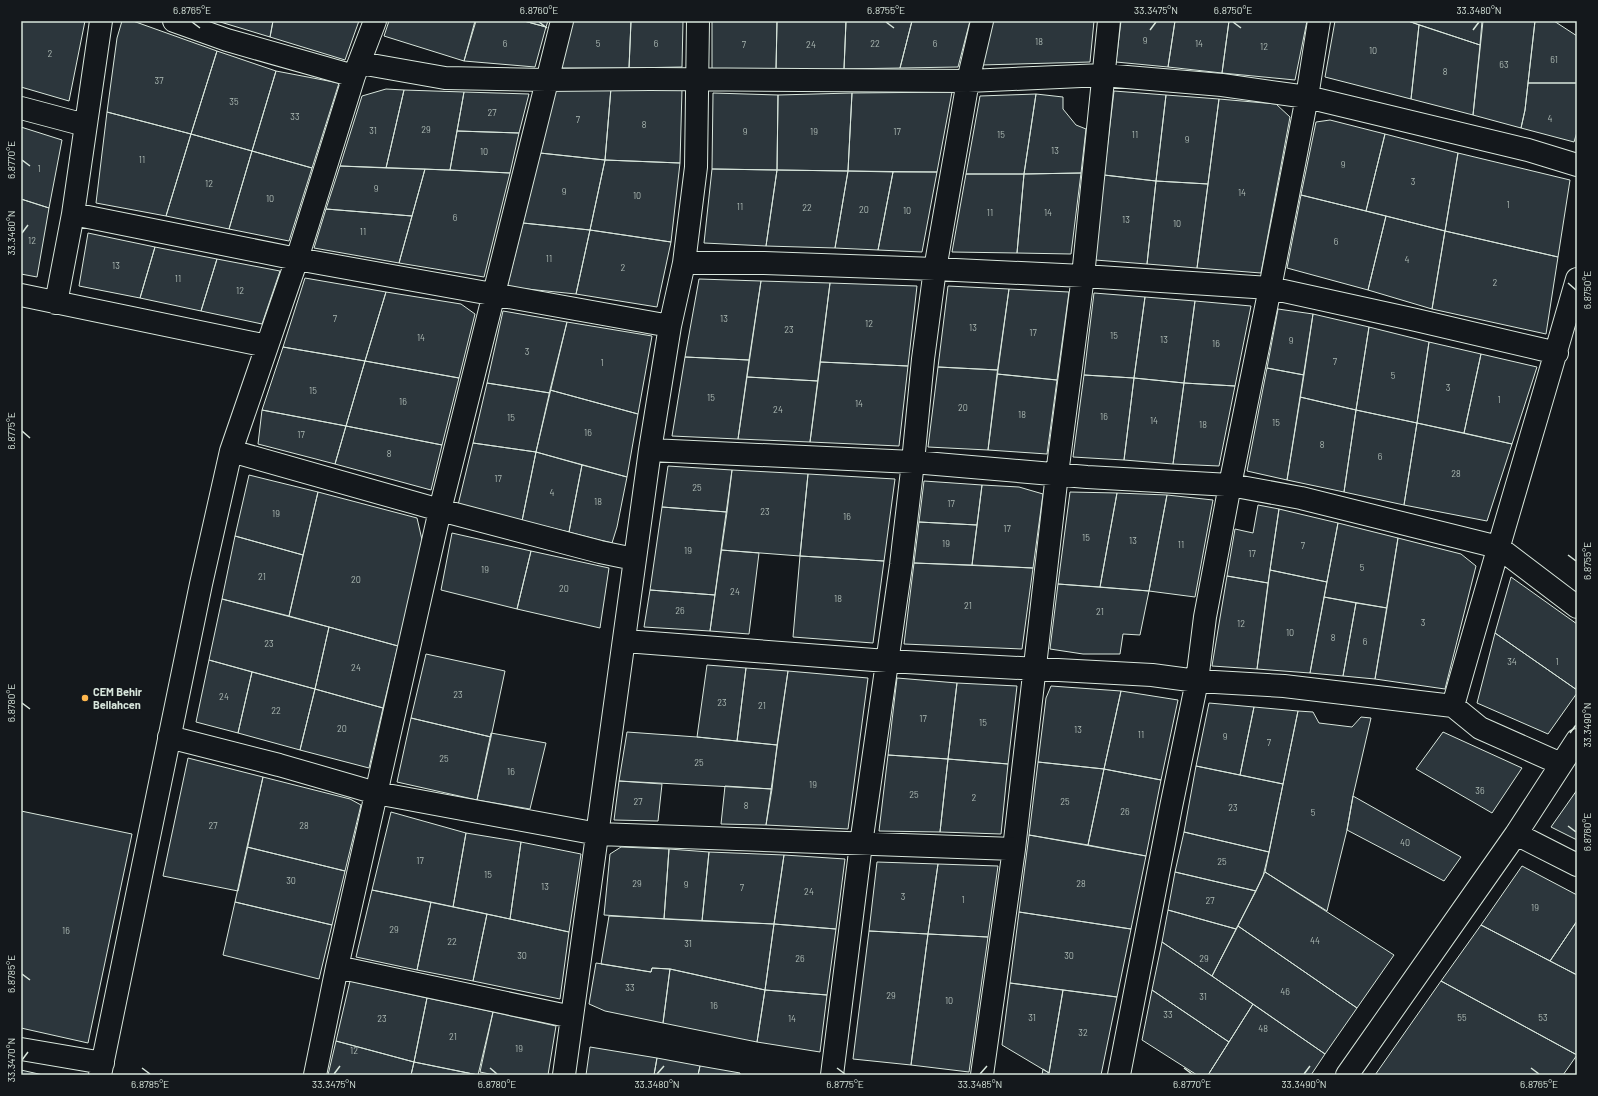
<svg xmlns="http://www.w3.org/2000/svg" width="1598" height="1096" font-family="Barlow,sans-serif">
<rect width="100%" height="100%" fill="#14181c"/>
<path fill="#2c363c" stroke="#d8e6dc" d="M21,21H85L69,101L21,87Z
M122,21H133L217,51L191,134L107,112L117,38Z
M217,21H273L270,37Z
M273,21H359L345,60L270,37Z
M389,21H476L464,61L384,36Z
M475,21H524L546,27L535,67L464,61Z
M524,21H548L546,27Z
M572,21H631L629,68H560Z
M631,21H683L682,67L629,68Z
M712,21H777L776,70L712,71Z
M777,21H846L844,69L776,70Z
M846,21H912L900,68L844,69Z
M912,21H970L958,67L900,68Z
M992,21H1094L1090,62L981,65Z
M1121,21H1175L1168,67L1116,62Z
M1175,21H1229L1222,73L1168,67Z
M1229,21H1307L1295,80L1222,73Z
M1335,21H1408L1419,25L1411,99L1325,77Z
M1408,21H1482L1480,45Z
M1483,21H1535L1525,110L1521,128L1473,115Z
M1535,21H1554L1577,36V83H1528Z
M1419,25L1480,45L1473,115L1411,99Z
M217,51L276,71L252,151L191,134Z
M276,71L339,83L312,168L252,151Z
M1528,83H1577V132L1574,142L1521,128L1525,110Z
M555,87L611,88L605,160L540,153Z
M611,88L682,89L680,163L605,160Z
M386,89L404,90L386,168L340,166L362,96Z
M404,90L464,92L450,170L386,168Z
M1114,91L1166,95L1156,181L1104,175Z
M464,92L529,94L519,133L457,131Z
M952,92L937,172L848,171L852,93Z
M713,93L778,95L777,170L712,169Z
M852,93L848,171L777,170L778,95Z
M1036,94L1024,174H966L980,96Z
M1036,94L1063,97V109L1076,125L1086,129L1081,173L1024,174Z
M1166,95L1219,99L1208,184L1156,181Z
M1219,99L1276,104L1290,117L1261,273L1197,268Z
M107,112L191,134L166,216L96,203Z
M1330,120L1385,134L1366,211L1301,195L1316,122Z
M21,127L62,140L49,208L21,199Z
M457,131L519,133L510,173L450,170Z
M191,134L252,151L229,229L166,216Z
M1385,134L1458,153L1445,231L1366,211Z
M252,151L312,168L289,241L229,229Z
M540,153L605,160L590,230L523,223Z
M1458,153L1570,180L1558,257L1445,231Z
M605,160L680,163L671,242L590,230Z
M340,166L425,169L412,216L326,209Z
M425,169L510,173L484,277L399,263Z
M712,169L777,170L766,246L704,243Z
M777,170L848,171L835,248L766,246Z
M848,171L893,172L878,250L835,248Z
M893,172H937L922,252L878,250Z
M1081,173L1071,254L1017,253L1024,174Z
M966,174H1024L1017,253L952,252Z
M1104,175L1156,181L1147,264L1095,260Z
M1156,181L1208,184L1197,268L1147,264Z
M1301,195L1386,216L1368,290L1287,268Z
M21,199L49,208L37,277L21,274Z
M326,209L412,216L399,263L314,248Z
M1386,216L1445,231L1432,309L1368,290Z
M523,223L590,230L576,294L507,287Z
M590,230L671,242L657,307L576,294Z
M1445,231L1558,257L1546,334L1432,309Z
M88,233L155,247L140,298L79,286Z
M155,247L217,259L201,311L140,298Z
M217,259L280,271L262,324L201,311Z
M305,278L386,292L365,361L283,347Z
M699,279L761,281L749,360L685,357Z
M761,281L830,283L818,381L747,377Z
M830,283L917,286L908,366L820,362Z
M948,286L1009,289L998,370L938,367Z
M1009,289L1069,292L1057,380L997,374Z
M386,292L461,304L475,314L459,378L365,361Z
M1094,293L1145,297L1134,378L1084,375Z
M1145,297L1195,301L1184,383L1134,378Z
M1195,301L1251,306L1235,386L1184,383Z
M1278,309L1313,314L1304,375L1267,368Z
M503,311L567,322L550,393L487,383Z
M1313,314L1369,327L1356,410L1300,397Z
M567,322L652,336L638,414L550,390Z
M1369,327L1429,342L1417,423L1356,410Z
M1429,342L1481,354L1464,433L1417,423Z
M283,347L365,361L346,426L262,410Z
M1481,354L1537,367L1512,444L1464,433Z
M685,357L749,360L738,439L672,436Z
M365,361L459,378L442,445L346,426Z
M820,362L908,366L899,446L810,442Z
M938,367L998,370L988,450L928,447Z
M1267,368L1304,375L1287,480L1247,471Z
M997,374L1057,380L1047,454L988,450Z
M1084,375L1134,378L1124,460L1073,457Z
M747,377L818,381L810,442L738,439Z
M1134,378L1184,383L1173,464L1124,460Z
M487,383L550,393L536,452L473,443Z
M1184,383L1235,386L1219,466L1173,464Z
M550,390L638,414L627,477L536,452Z
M1300,397L1356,410L1344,492L1287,480Z
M262,410L346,426L335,464L258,444Z
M1356,410L1417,423L1404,505L1344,492Z
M1417,423L1512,444L1487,521L1404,505Z
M346,426L442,445L431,490L335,464Z
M473,443L536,452L522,521L458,505Z
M536,452L582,465L569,532L522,521Z
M582,465L627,477L617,527L612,543L569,532Z
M668,466L732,470L727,512L662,507Z
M732,470L808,474L800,556L721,550Z
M808,474L895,479L884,561L800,556Z
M249,475L318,492L303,555L235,536Z
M924,481L982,485L977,525L919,522Z
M982,485L1019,487L1043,494L1033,568L972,565Z
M318,492L417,518L423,544L398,646L289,616Z
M1070,492L1117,493L1100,587L1058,584Z
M1117,493L1167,495L1149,591L1100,587Z
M1167,495L1213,500L1195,597L1149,591Z
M1258,505L1279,509L1268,583L1227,576L1235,529L1253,533Z
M662,507L727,512L715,595L650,590Z
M1279,509L1338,523L1327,582L1270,570Z
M919,522L977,525L972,565L914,563Z
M1338,523L1398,538L1387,608L1324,597Z
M452,533L531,551L517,609L441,590Z
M235,536L303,555L289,616L222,599Z
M1398,538L1461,554L1476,566L1445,689L1375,679Z
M721,550L759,553L749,634L710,631Z
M531,551L609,568L600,628L517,609Z
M800,556L884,561L873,643L793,637Z
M914,563L1033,568L1022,649L904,644Z
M1270,570L1327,582L1310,673L1257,669Z
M1227,576L1268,583L1257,669L1212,666Z
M1511,577L1577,624V690L1495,633Z
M1058,584L1149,591L1140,635L1123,634L1120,654H1083L1050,649Z
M650,590L715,595L710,631L644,627Z
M1324,597L1356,603L1343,676L1310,673Z
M222,599L329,627L315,689L209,660Z
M1356,603L1387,608L1375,679L1343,676Z
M329,627L398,646L383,708L315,689Z
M1495,633L1577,690V693L1548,734L1477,703Z
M426,654L505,671L491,737L411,718Z
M209,660L252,672L238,733L196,722Z
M707,665L746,668L737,741L697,737Z
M746,668L788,671L777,745L737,741Z
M788,671L868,678L848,829L766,825Z
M252,672L315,689L300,750L238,733Z
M897,678L957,683L948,759L888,755Z
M957,683L1017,686L1008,764L948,759Z
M1051,686L1121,691L1104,769L1038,762L1046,698Z
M315,689L383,708L369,768L300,750Z
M1121,691L1178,700L1161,780L1104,769Z
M1209,703L1254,707L1240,775L1196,766Z
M1254,707L1298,711L1283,784L1240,775Z
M1298,711L1313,712L1319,723L1352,727L1361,717L1371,718L1353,796L1347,830L1327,911L1265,872Z
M411,718L491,737L477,800L397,782Z
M627,732L697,737L777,745L772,789L619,781Z
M1443,732L1522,768L1492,813L1416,769Z
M491,733L546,743L530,809L477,800Z
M888,755L948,759L940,832L879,831Z
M188,758L263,777L238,891L163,876Z
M948,759L1008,764L1001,834L940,832Z
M1038,762L1104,769L1088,845L1029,835Z
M1196,766L1283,784L1269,852L1184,832Z
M1104,769L1161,780L1146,856L1088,845Z
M263,777L350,799L361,805L345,871L247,847Z
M619,781L662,784L658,821L614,820Z
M725,786L772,789L766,825L721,824Z
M1577,790V840L1551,827Z
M1353,796L1461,857L1444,881L1347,830Z
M21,811L132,834L88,1043L21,1028Z
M391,812L466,833L453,907L372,890Z
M1184,832L1269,852L1263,876L1256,891L1175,872Z
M466,833L521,842L510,919L453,907Z
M1029,835L1146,856L1131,929L1019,912Z
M521,842L581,854L569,932L510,919Z
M247,847L345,871L332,925L235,902Z
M621,847L669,849L664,919L604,915L610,854Z
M669,849L709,852L702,921L664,919Z
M709,852L784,855L774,924L702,921Z
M784,855L845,859L836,929L774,924Z
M877,862L938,864L928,934L869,931Z
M938,864L998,866L988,937L928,934Z
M1522,866L1577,895V921L1550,961L1481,925Z
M1175,872L1256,891L1236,929L1168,910Z
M1265,872L1394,955L1357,1008L1238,926Z
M372,890L431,902L417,970L356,957Z
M235,902L332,925L319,979L223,955Z
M431,902L487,914L473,981L417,970Z
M1168,910L1236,929L1212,976L1162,942Z
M1019,912L1131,929L1117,997L1010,983Z
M487,914L569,932L560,999L473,981Z
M609,916L774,924L765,990L670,969L652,968L651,972L601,964Z
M1577,921V975L1550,961Z
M774,924L836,929L827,995L765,990Z
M1481,925L1577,975V1055L1441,981Z
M1238,926L1357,1008L1325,1054L1212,976Z
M869,931L928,934L911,1065L853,1059Z
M928,934L988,937L969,1072L911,1065Z
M1162,942L1253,1004L1229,1042L1152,990Z
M596,963L651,972L652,968L670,969L663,1023L605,1011L589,1004Z
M670,969L765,990L757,1042L663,1023Z
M350,981L427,998L414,1062L336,1041Z
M1441,981L1577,1055L1563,1075H1375Z
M1010,983L1063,990L1049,1073L1002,1045Z
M765,990L827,995L820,1052L757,1042Z
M1063,990L1117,997L1101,1075H1042L1043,1069L1049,1073Z
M1152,990L1229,1042L1208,1075H1197L1142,1040Z
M427,998L493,1012L478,1075L414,1062Z
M1253,1004L1325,1054L1311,1075H1208Z
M493,1012L556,1026L548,1075H494L480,1072Z
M336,1041L414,1062L411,1075H328Z
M590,1047L657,1058L654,1075H586Z
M657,1058L700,1066L698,1075H654Z
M414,1062L478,1075H411Z
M700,1066L740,1073V1075H698Z
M21,1070L43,1075H21Z"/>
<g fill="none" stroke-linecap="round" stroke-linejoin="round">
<defs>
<path id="minor" d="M174,21L227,40L354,76
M360,63L445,78L546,80L650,79L968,81L1103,75L1222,85L1307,97L1528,150L1577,165
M21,108L85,125
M73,214L297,259L670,326
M684,263H764L935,269L1083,276L1270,288L1416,320L1557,353
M21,295L267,346
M56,303L73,214L101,21
M650,450L913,462L1087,477L1230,485L1301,498L1498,547L1577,607
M231,451L440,510L600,552L634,559
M625,641L887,661L1152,675L1197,681L1284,686L1453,706L1480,728L1561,764
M1453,706C1493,563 1536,422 1577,279
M169,737L279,765L376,793L598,834L1014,849
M1516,834L1577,865
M337,967L572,1017
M21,1049L103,1063
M100,1075L201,584L231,451L297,259L354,76L375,21
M315,1075L337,967L440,510L562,21
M564,1075L650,450L670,326L684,263L696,167L698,21
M832,1075L861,844L901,565L913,462L923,359L935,269L968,81L982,21
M982,1075L1014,849L1057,474L1083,276L1109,21
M1119,1075L1171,807L1197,681L1205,617L1230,485L1270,288L1307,97L1319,21
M1347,1075L1516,834L1577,740"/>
</defs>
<use href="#minor" stroke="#d8e6dc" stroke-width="24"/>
<use href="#minor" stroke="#14181c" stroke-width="22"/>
</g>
<path fill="none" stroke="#d8e6dc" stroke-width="1.5" d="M192,22L200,28M539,22L547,28M886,22L894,28M1233,22L1241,28M1150,30L1156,22M1473,30L1479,22M22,160L30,166M22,233L28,225M1568,283L1576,290M22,431L30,438M1568,555L1576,561M22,703L30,709M1570,733L1576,725M1568,826L1576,832M22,974L30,980M22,1060L28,1052M142,1068L150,1074M490,1068L497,1074M837,1068L845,1074M1184,1068L1192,1074M1531,1068L1539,1074M334,1074L340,1066M657,1074L664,1066M980,1074L987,1066M1304,1074L1310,1066"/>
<circle fill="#ffb74d" stroke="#14181c" stroke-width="1.5" cx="85" cy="698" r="4"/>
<g text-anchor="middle" stroke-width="3" stroke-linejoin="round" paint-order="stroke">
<g font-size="9" fill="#adbab4">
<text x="1145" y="44">9</text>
<text x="1039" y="45">18</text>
<text x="505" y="47">6</text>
<text x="598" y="47">5</text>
<text x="656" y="47">6</text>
<text x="875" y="47">22</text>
<text x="935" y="47">6</text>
<text x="1199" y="47">14</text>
<text x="744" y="48">7</text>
<text x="811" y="48">24</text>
<text x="1264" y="50">12</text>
<text x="1373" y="54">10</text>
<text x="50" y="57">2</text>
<text x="1554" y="63">61</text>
<text x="1504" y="68">63</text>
<text x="1445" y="75">8</text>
<text x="159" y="84">37</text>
<text x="234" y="105">35</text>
<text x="492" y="116">27</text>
<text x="295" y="120">33</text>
<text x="1550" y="122">4</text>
<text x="578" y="123">7</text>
<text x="644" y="128">8</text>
<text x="426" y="133">29</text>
<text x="373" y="134">31</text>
<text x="745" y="135">9</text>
<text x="814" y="135">19</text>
<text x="897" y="135">17</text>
<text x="1001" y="138">15</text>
<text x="1135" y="138">11</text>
<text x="1187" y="143">9</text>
<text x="1055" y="154">13</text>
<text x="484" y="155">10</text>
<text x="142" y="163">11</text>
<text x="1343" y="168">9</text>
<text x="39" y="172">1</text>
<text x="1413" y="185">3</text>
<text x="209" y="187">12</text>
<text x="376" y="192">9</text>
<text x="564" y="195">9</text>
<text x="1242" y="196">14</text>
<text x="637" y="199">10</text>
<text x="270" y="202">10</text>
<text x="1508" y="208">1</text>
<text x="740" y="210">11</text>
<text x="807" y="211">22</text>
<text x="864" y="213">20</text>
<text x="907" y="214">10</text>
<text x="990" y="216">11</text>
<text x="1048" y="216">14</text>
<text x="455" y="221">6</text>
<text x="1126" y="223">13</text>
<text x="1177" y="227">10</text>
<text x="363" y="235">11</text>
<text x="32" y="244">12</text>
<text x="1336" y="245">6</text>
<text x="549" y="262">11</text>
<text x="1407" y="263">4</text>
<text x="116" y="269">13</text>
<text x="623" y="271">2</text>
<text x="178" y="282">11</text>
<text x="1495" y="286">2</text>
<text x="240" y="294">12</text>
<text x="335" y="322">7</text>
<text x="724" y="322">13</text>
<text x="869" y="327">12</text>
<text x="973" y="331">13</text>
<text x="789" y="333">23</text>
<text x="1033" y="336">17</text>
<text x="1114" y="339">15</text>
<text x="421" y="341">14</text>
<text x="1164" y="343">13</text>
<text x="1291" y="344">9</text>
<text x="1216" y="347">16</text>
<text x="527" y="355">3</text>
<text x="1335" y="365">7</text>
<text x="602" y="366">1</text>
<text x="1393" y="379">5</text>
<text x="1448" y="391">3</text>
<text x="313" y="394">15</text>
<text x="711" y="401">15</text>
<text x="1499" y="403">1</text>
<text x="403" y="405">16</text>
<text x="859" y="407">14</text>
<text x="963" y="411">20</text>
<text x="778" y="413">24</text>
<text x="1022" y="418">18</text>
<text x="1104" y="420">16</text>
<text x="511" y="421">15</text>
<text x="1154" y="424">14</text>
<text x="1276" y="426">15</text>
<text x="1203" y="428">18</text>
<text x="588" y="436">16</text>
<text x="301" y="438">17</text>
<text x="1322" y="448">8</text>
<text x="389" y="457">8</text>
<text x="1380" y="460">6</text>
<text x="1456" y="477">28</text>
<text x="498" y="482">17</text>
<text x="697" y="491">25</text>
<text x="552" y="496">4</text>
<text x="598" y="505">18</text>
<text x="951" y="507">17</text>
<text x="765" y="515">23</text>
<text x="276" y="517">19</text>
<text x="847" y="520">16</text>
<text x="1007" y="532">17</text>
<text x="1086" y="541">15</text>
<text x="1133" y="544">13</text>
<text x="946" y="547">19</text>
<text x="1181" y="548">11</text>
<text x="1303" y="549">7</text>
<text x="688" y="554">19</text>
<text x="1252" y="557">17</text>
<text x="1362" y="571">5</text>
<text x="485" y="573">19</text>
<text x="262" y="580">21</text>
<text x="356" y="583">20</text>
<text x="564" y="592">20</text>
<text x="735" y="595">24</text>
<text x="838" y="602">18</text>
<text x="968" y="609">21</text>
<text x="680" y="614">26</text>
<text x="1100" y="615">21</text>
<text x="1423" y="626">3</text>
<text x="1241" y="627">12</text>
<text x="1290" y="636">10</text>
<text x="1333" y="641">8</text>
<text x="1365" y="645">6</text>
<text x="269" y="647">23</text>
<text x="1512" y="665">34</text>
<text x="1557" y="665">1</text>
<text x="356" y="671">24</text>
<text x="458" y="698">23</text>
<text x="224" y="700">24</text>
<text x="722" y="706">23</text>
<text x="762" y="709">21</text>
<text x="276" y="714">22</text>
<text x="923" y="722">17</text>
<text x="983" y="726">15</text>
<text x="342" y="732">20</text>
<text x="1078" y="733">13</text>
<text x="1141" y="738">11</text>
<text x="1225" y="740">9</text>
<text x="1269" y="746">7</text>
<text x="444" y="762">25</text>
<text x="699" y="766">25</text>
<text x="511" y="775">16</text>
<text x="813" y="788">19</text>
<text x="1480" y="794">36</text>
<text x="914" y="798">25</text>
<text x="974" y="801">2</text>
<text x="638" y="805">27</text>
<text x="1065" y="805">25</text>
<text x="746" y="809">8</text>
<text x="1233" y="811">23</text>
<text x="1125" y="815">26</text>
<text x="1313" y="816">5</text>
<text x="213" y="829">27</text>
<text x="304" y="829">28</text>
<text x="1405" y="846">40</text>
<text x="420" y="864">17</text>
<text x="1222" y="865">25</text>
<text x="488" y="878">15</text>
<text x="291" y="884">30</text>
<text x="637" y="887">29</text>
<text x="1081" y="887">28</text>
<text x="686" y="888">9</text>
<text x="545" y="890">13</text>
<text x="742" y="891">7</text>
<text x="809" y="895">24</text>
<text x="903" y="900">3</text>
<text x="963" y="903">1</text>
<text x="1210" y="904">27</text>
<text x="1535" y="911">19</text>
<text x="394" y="933">29</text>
<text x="66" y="934">16</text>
<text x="1315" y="944">44</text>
<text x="452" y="945">22</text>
<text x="688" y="947">31</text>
<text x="522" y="959">30</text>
<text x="1069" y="959">30</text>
<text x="800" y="962">26</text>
<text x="1204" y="962">29</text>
<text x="630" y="991">33</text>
<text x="1285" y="995">46</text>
<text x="891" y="999">29</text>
<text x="1203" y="1000">31</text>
<text x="949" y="1004">10</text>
<text x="714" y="1009">16</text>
<text x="1168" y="1018">33</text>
<text x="1032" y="1021">31</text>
<text x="1462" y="1021">55</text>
<text x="1543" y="1021">53</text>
<text x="382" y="1022">23</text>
<text x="792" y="1022">14</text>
<text x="1263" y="1032">48</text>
<text x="1083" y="1036">32</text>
<text x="453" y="1040">21</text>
<text x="519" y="1052">19</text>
<text x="354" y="1054">12</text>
</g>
<g font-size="11" font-weight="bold" fill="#d8e6dc" stroke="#14181c" text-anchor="start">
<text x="93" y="696">CEM Behir<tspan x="93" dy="13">Bellahcen</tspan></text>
</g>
</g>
<rect width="1598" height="1096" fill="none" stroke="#14181c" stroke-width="44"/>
<rect x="22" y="22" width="1554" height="1052" fill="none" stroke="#d8e6dc" stroke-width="1.5"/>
<g font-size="10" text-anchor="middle" fill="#d8e6dc">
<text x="192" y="14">6.8765°E</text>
<text x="539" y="14">6.8760°E</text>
<text x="886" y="14">6.8755°E</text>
<text x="1156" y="14">33.3475°N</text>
<text x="1233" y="14">6.8750°E</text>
<text x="1479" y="14">33.3480°N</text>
<text transform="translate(11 160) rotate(-90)" y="4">6.8770°E</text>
<text transform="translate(11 233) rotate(-90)" y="4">33.3460°N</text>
<text transform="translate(1587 290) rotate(-90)" y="4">6.8750°E</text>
<text transform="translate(11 431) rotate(-90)" y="4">6.8775°E</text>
<text transform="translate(1587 561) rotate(-90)" y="4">6.8755°E</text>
<text transform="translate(11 703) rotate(-90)" y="4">6.8780°E</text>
<text transform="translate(1587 725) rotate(-90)" y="4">33.3490°N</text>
<text transform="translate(1587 832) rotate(-90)" y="4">6.8760°E</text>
<text transform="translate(11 974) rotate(-90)" y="4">6.8785°E</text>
<text transform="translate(11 1060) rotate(-90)" y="4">33.3470°N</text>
<text x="150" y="1088">6.8785°E</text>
<text x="334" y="1088">33.3475°N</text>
<text x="497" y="1088">6.8780°E</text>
<text x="657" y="1088">33.3480°N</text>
<text x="845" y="1088">6.8775°E</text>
<text x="980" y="1088">33.3485°N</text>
<text x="1192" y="1088">6.8770°E</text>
<text x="1304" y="1088">33.3490°N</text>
<text x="1539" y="1088">6.8765°E</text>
</g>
</svg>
